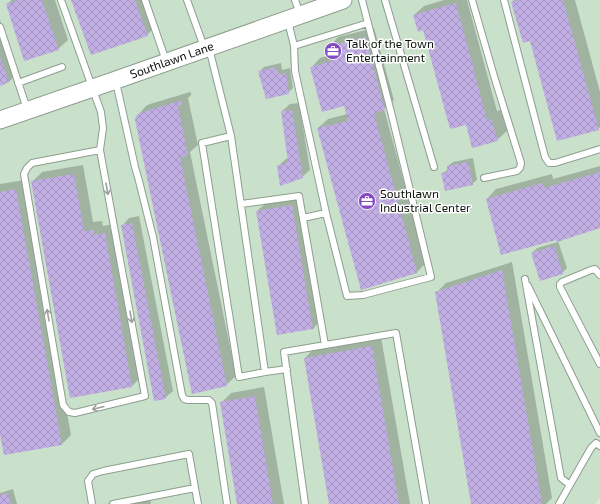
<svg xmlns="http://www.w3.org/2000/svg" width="600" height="504" font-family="'Exo 2',sans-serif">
<defs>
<pattern id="building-cross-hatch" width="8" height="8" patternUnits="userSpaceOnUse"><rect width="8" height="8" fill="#c1aee3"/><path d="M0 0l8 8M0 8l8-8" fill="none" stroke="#a595c2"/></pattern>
</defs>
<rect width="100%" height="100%" fill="#d8e9d9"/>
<path fill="#c9e0ca" d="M0,0H600V497L596,504H0Z"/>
<path fill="#0003" d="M12,0H55L68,40L58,49L7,4Z
M72,0H148L157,25L147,35Z
M444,0H467L497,111L501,110L507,131L497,140L467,124L424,29L414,15L424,6Z
M514,0H575L600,92V127L598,129L530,40L512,2Z
M0,20L18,72L9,82L0,85Z
M374,28L394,100L384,109L426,263L417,272L318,128L328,119L347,114L344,104L311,68L320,58L331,55L329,47L338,37Z
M281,63L282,70L290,68L293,88L288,93L259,72L264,67Z
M190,92L191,93V95L188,98L198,145L190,152L236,376L226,385L137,116L146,106L150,104Z
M299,103L310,170L302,177L278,166L286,159L289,158L282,111L290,104Z
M473,158L477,180L472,184L442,174L448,169V166L453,162Z
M83,165L93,222L102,221L103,226L114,224L141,377L132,386L70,397L32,182L42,172Z
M600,166V227L558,241L567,268L562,273L532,253L537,248L558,242L557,239L487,199L496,189L552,174L553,179Z
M25,180L71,435L62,444L0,429V184Z
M302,196L322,319L313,329L257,211L267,202Z
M139,216L173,391L165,398L122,226L129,218Z
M512,262L552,498L546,504H472L436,293L446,283Z
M381,337L410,504H330L305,358L314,348Z
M264,387L284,504H238L221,403L231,393Z
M13,489L17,504H0V493Z
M149,495L151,504H107Z"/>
<path fill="url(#building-cross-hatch)" d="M19,0H42L59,50L24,61L6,4Z
M71,0H135L148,36L91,55Z
M518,0H563L599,130L557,141L530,41L523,43L511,2Z
M456,3L487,120L491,119L498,141L472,148L466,125L450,129L423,30L418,32L413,15Z
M365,37L385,110L374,113L417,273L361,290L317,128L348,121L344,106L322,112L310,67L332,61L328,47Z
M0,57L9,82L0,86Z
M276,67L278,74L286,73L289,94L266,99L258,71Z
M179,101H181L182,103V105L178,106L188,156L180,157L227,386L192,394L135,120L136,116L140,113Z
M292,110L303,178L280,186L277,166L288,162L281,111Z
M468,162L473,185L445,191L441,173L448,172L447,166Z
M600,172V228L557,242L556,240L501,255L486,199L542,183L544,188Z
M74,174L84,231L93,230L94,235L105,233L132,387L70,398L31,181Z
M16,189L62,445L4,455L0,435V192Z
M292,205L313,329L277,335L256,211Z
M132,223L166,399L154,401L121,225Z
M554,246L563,274L540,281L531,253Z
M502,270L542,504H471L435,292Z
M372,346L399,504H329L304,358Z
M255,396L273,504H237L220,402Z
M8,493L11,504H0V495Z"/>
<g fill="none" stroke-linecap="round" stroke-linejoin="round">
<defs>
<path id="lane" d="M61,0L101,112L103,128L100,150L145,396L75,413L69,412L63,405L24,174L27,168L32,163L100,150
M145,0L166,61
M187,0L204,47
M295,0L300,14
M385,0L434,167
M472,0L494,76L521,163L520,168L517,171L484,178
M504,0L545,157L549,163H555L600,149
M288,21L294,46L295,71L326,213
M0,27L27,109
M294,46L368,23
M209,48L231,136L202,143L239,377L265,372L287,369
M116,82L135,167L139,181L153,237L182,395L184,399L188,400H209L212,403L227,504
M18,83L62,67
M231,136L265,372
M241,204L299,196L325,345
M303,218L326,213L347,296L363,295L431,277L391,112L362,0
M600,275L595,269L591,270L562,282L560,284V287L600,364
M525,279L561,478L570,485
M528,286L600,433
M92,504L88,481L93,474L103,471L189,454L195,488
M113,504L195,488L198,504
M305,504L284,352L396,333L426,504
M559,504L591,448L596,443L600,446"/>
<g id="secondary">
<path id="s1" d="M0,120L116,80L343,0"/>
</g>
</defs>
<use href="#lane" stroke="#8e9e8f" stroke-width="8"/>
<use href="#secondary" stroke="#8e9e8f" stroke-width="19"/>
<use href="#lane" stroke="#fff" stroke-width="6"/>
<use href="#secondary" stroke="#fff" stroke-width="17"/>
</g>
<defs><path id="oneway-shaft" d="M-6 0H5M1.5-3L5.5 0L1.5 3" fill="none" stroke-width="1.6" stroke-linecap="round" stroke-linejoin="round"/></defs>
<g stroke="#9ea09e">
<use href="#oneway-shaft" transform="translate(107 189) rotate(80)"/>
<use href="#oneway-shaft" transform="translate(48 315) rotate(-100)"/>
<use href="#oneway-shaft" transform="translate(131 317) rotate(80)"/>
<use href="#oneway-shaft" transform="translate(98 408) rotate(166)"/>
</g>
<defs>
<symbol id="office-disc" viewBox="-11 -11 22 22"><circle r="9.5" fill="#834cc4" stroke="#fff"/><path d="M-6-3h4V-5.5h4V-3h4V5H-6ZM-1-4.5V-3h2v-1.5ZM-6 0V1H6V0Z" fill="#fff"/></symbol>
</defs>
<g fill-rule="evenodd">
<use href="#office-disc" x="323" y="41" width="20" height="20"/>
<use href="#office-disc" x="357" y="191" width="20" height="20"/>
</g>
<g text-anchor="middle" stroke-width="3" stroke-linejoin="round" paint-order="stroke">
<g font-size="12" fill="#0c120c" stroke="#fff" text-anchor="start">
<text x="346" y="48">Talk of the Town<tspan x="346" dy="14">Entertainment</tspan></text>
<text x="380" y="198">Southlawn<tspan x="380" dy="14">Industrial Center</tspan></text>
</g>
<g font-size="12" fill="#0c120c" stroke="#fff">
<text dy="4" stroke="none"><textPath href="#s1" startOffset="182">Southlawn Lane</textPath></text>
</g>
</g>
</svg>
